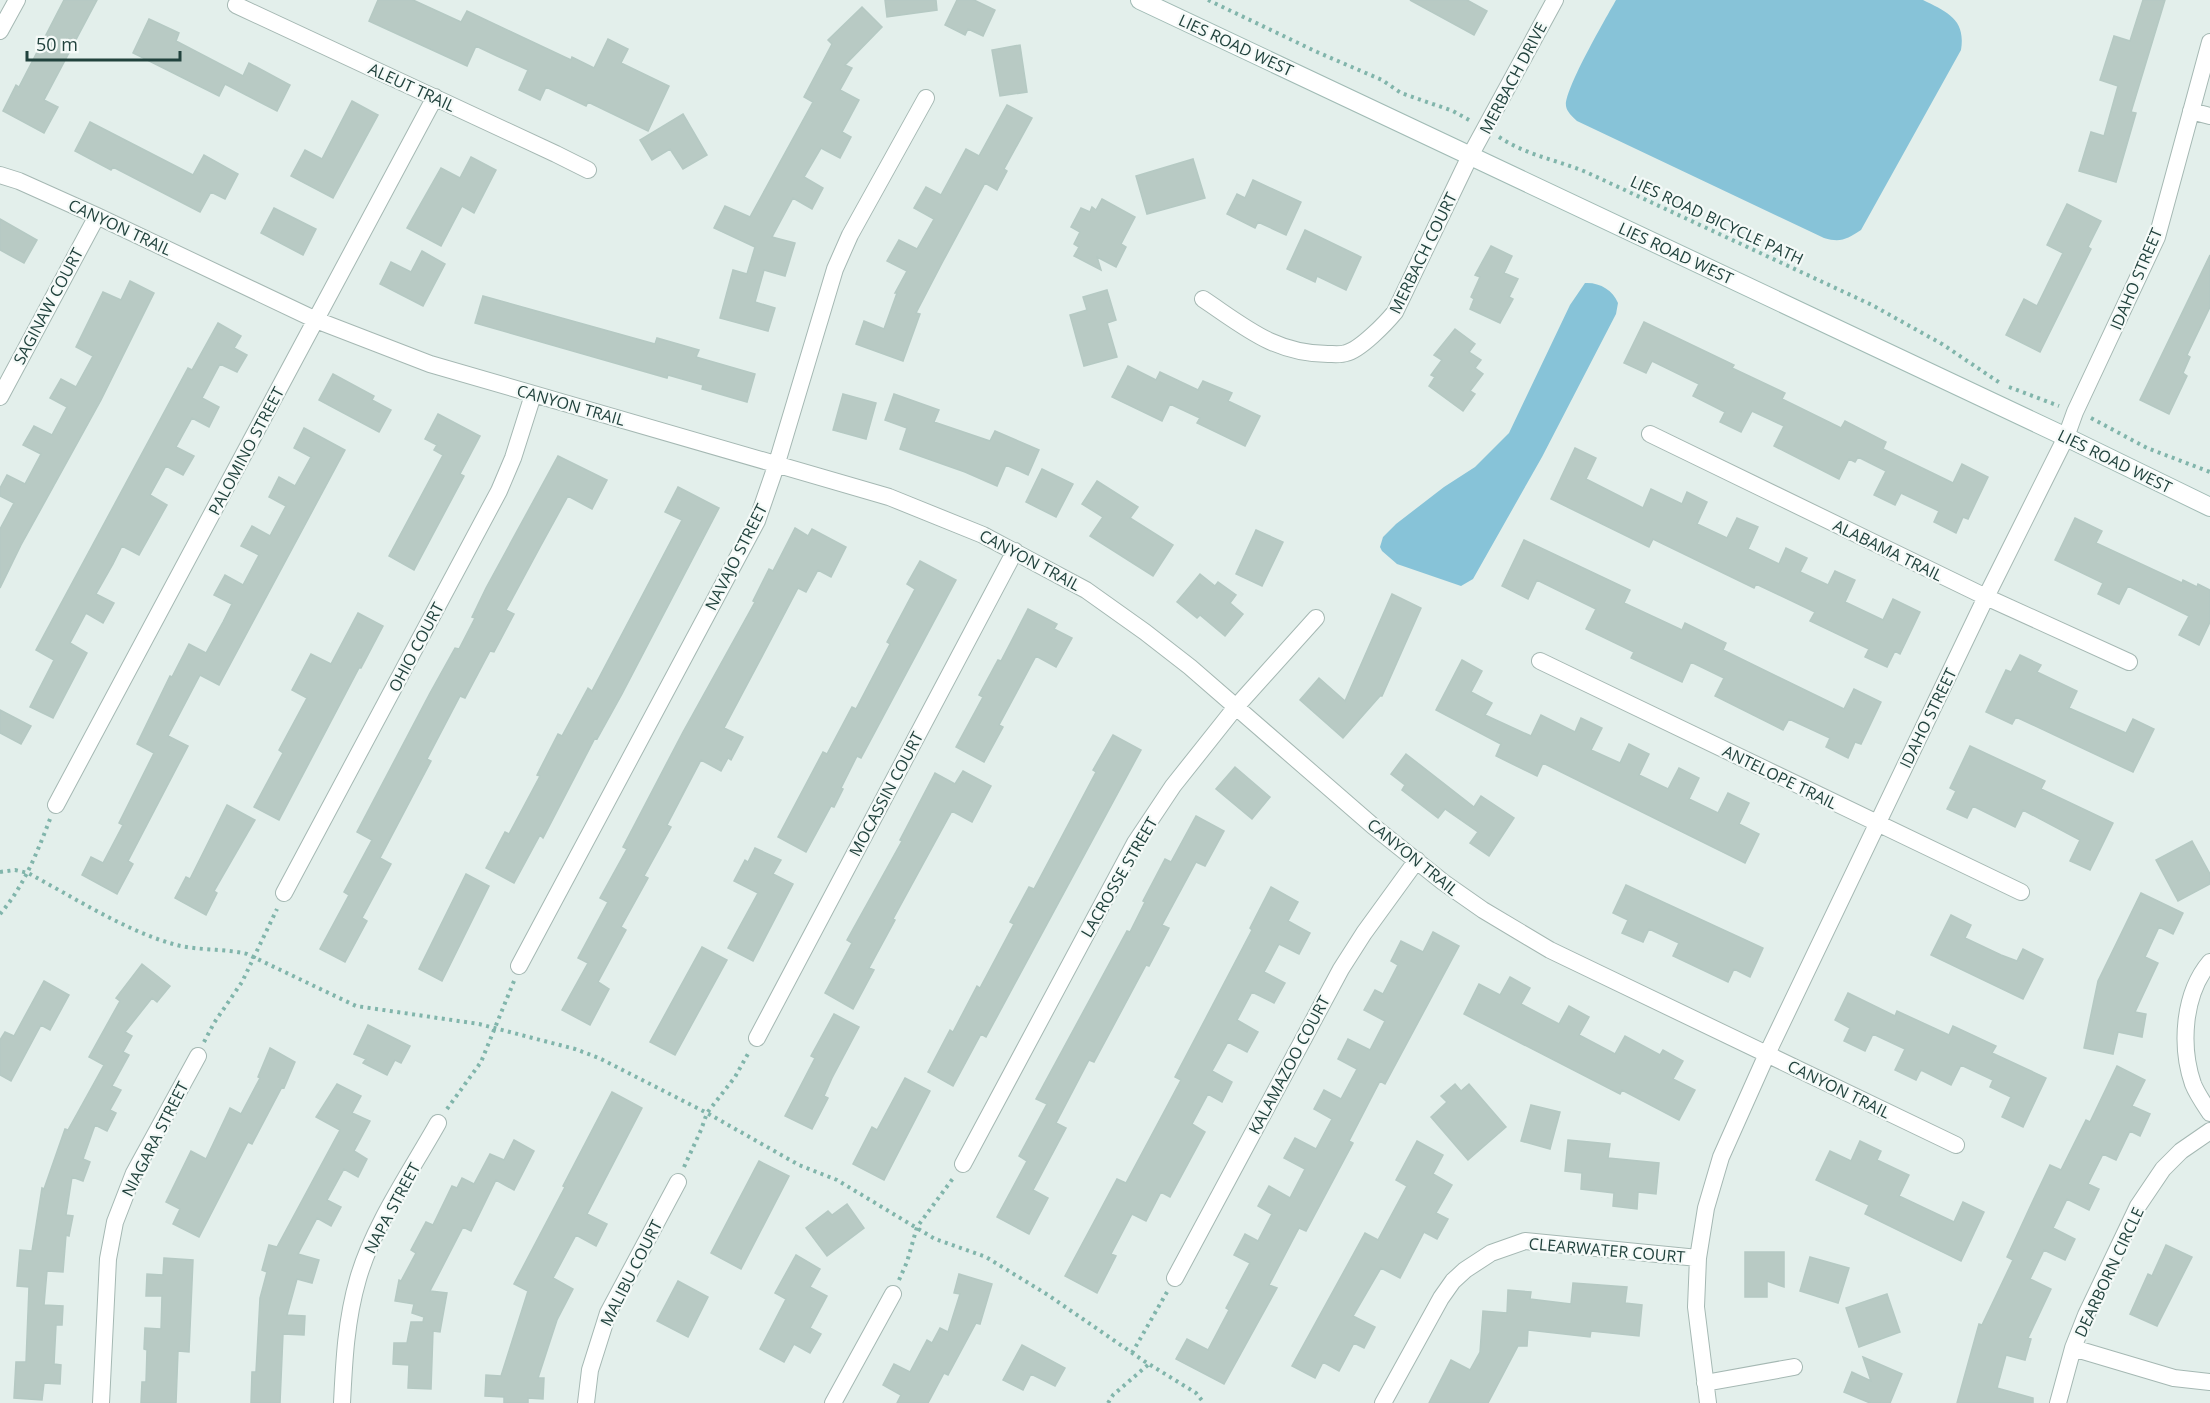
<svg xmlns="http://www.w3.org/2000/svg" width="2210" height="1403" font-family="'Open Sans',sans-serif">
<rect width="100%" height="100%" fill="#e3efeb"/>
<path fill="#87c3d8" d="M1616,0H1923C1947,12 1966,19 1961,50L1861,230C1847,239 1841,243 1824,238L1577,121C1572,116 1567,112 1566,106C1564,90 1606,18 1616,0Z
M1585,283C1599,282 1613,290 1618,303L1616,314L1542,457L1473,579L1461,586L1397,564L1382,551L1380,547L1383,537L1396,524L1444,487L1475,467L1509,433L1570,305Z"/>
<path fill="#b8cac4" stroke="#b5c9c3" stroke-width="1.5" d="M64,0H97L44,100L58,107L44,133L3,111L16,85L19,87Z
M378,0H413L461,22L467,11L571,60L572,57L594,68L608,39L628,49L621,63L669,86L648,131L588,102L586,106L546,87L540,100L519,90L528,70L497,56L476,46L467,66L369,21Z
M885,0H936L937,10L887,17Z
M957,0H974L995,10L983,36L968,29L965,35L945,25Z
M1410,0H1467L1487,11L1474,35Z
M2143,0H2165L2131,112L2136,113L2116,182L2079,171L2091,132L2104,136L2118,86L2100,80L2114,36L2130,41Z
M862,7L882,27L845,65L852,68L840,90L859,100L842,132L851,137L840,158L821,148L804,177L823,188L812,209L793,198L772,237L795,243L785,276L764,270L755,302L775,308L768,331L720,318L733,270L747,274L755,247L714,228L725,206L750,217L813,102L804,97L832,44L828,40Z
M149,19L179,33L176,41L243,76L249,63L290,85L277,111L225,84L219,96L133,53Z
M1020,45L1027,92L1000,96L992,50Z
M352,101L378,115L333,198L291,176L305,150L322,159Z
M1007,105L1032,118L1004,169L1007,171L997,190L985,183L942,263L916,313L920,314L903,361L856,344L864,321L884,329L897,293H895L907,271L887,261L899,240L917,249L934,219L914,208L926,187L941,195L966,149L979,156Z
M683,114L707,155L683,169L670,149L652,160L640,140Z
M90,122L193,175L204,155L238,174L225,199L211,192L200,212L113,167L111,170L75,151Z
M471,157L496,170L474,213L462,206L441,246L407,228L441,168L460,178Z
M1193,159L1205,198L1147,214L1136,176Z
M1253,180L1301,202L1286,235L1258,222L1255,228L1227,214L1237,194L1245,198Z
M1102,199L1135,217L1121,244L1126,247L1116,267L1097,257L1101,270L1074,256L1079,247L1074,244L1080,232L1071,227L1081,208L1090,212L1092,207L1096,210Z
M2067,204L2101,221L2088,247L2091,249L2040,352L2006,335L2024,299L2037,306L2063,253L2047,245Z
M274,208L316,229L303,255L261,233Z
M0,219L37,240L24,263L0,250Z
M1305,230L1361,257L1346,290L1317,276L1315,282L1287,269Z
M1491,246L1512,256L1504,273L1518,279L1509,297L1513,299L1500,323L1470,309L1474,299L1471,297L1480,277L1475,275Z
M422,251L445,264L423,306L380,284L391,262L411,272Z
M2210,255V307L2187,355L2190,357L2183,373L2187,376L2169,414L2140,400Z
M130,281L154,293L101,400L21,545L0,588V529L14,503L0,496V488L7,475L25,484L41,454L23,445L34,426L52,435L67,407L50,398L61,379L76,387L93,356L76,347L103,292L121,300Z
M1107,290L1116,320L1107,323L1117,357L1084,366L1070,315L1087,310L1083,297Z
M483,296L655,344L657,338L699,350L696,357L755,374L747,402L702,389L703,385L668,375L667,378L475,323Z
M1644,322L1734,365L1732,368L1785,393L1782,399L1841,428L1845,421L1886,442L1883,449L1953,483L1962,464L1988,477L1968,519L1963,517L1956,533L1934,522L1939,511L1901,493L1895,505L1874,495L1886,471L1858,457L1855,462L1849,459L1839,479L1774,446L1784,426L1752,411L1741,432L1720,422L1725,412L1693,396L1699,384L1652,361L1646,373L1624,363Z
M218,323L241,336L234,348L247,355L237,372L220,364L202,398L219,407L209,427L192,418L176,447L194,456L183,475L166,466L150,495L167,505L139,555L122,546L113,564L96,594L114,603L103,623L86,613L70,643L87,653L53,718L30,707L54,660L36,650L188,368L192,370Z
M1455,329L1475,344L1469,352L1481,360L1475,368L1483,374L1470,391L1475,394L1463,411L1429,386L1435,377L1431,375L1442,360L1434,355Z
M1128,366L1156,380L1160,372L1198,390L1203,381L1232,393L1228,401L1260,416L1245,446L1197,423L1200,418L1170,404L1162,421L1112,397Z
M333,374L374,396L372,400L391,410L379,432L319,400Z
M843,394L876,403L866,439L833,430Z
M894,394L939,410L934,422L990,441L995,431L1039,450L1028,475L1006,465L997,486L965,472L900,449L907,428L885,420Z
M438,414L480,436L460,474L464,476L414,570L389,556L443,455L434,450L437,445L425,439Z
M304,428L345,450L219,685L200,675L168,736L188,746L128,861L133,864L117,894L82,875L91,857L103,863L123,825L119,823L154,753L137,744L170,676L172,677L189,644L206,653L223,622L232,604L214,595L225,575L243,585L259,555L241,546L252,526L270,536L286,506L269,497L279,477L295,486L311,457L294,448Z
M1575,448L1596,458L1586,479L1643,508L1651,489L1682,504L1687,492L1707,502L1697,524L1727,538L1737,518L1758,527L1748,549L1779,564L1786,548L1807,558L1800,572L1828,585L1835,571L1855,580L1845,602L1883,620L1893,599L1920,612L1900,654L1895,651L1887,667L1865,657L1869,649L1810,621L1815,612L1756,584L1754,588L1653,539L1649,547L1551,499Z
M558,456L607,480L592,509L568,496L539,549L506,610L514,614L494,652L490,651L465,698L460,696L427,759L431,761L380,858L391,864L362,918L367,921L345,962L320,949L349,895L344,892L372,840L357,832L430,693L455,648L459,649L475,618L472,617L486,588Z
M1042,469L1073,484L1056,517L1026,502Z
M1097,481L1138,507L1130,518L1173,545L1153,576L1090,536L1103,517L1082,504Z
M678,487L719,508L622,694L597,739L595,738L543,838L540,835L514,883L486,868L505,832L509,834L540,776L537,775L558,734L562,736L588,688L592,691L682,520L665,512Z
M2075,518L2102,531L2096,543L2182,583L2183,580L2197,587L2198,584L2210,590V622L2199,645L2179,635L2189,616L2128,586L2119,604L2098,594L2103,583L2055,560Z
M795,528L808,536L812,529L846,547L831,577L818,570L806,592L798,588L777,628L724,728L743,737L731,760L728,758L721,771L701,760L667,825L671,827L644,876L648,878L621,927L626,930L598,982L609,989L590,1025L562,1010L588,963L578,958L608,902L600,898L627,849L623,847L683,732L755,602L753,601L769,569L773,571Z
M1256,530L1283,542L1262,586L1236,574Z
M1524,540L1630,590L1624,603L1682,630L1685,623L1726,643L1723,650L1844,709L1854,689L1881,702L1861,744L1855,742L1848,758L1826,747L1830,738L1789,719L1783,730L1715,696L1724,678L1691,662L1682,682L1631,658L1634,652L1586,629L1596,609L1537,580L1528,599L1502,586Z
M920,561L956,580L861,758L857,756L841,788L843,789L834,807L831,806L806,852L778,837L823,752L827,754L852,707L856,709L890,644L887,642L915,589L907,584Z
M1200,574L1215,586L1218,582L1236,595L1230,603L1243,614L1225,636L1200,615L1197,618L1177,602Z
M1392,594L1421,608L1382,696H1380L1343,738L1300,700L1319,678L1345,701Z
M1028,609L1057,624L1054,629L1072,638L1056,667L1036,656L999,725L1003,727L984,762L956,747L983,697L979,695L998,660L1001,661Z
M358,613L383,626L361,668H359L279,820L254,807L283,753L279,750L307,698L292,690L311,654L331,664Z
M2020,655L2041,665L2037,672L2077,691L2069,708L2126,733L2133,719L2154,729L2133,772L2016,717L2012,724L1986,712L2006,670L2011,672Z
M1462,660L1482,671L1471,692L1492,703L1485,715L1531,736L1541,715L1575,732L1581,718L1602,728L1591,750L1620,763L1629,744L1649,754L1639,775L1668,789L1679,768L1699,778L1689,799L1718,813L1728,793L1749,803L1739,824L1759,834L1745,863L1543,763L1537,776L1496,756L1501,744L1436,710Z
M0,710L31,726L21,744L0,733Z
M1113,735L1141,750L986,1037L981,1034L953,1086L928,1072L950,1030L953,1032L977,986L980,988L1014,924L1010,922L1029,887L1034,889L1096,772L1093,770Z
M1970,746L2045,781L2041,789L2113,823L2090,870L2070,861L2080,840L2023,810L2015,827L1973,806L1967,818L1947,809L1956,791L1950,788Z
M1406,754L1474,807L1481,796L1514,818L1489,856L1470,843L1478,832L1445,809L1438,818L1402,790L1405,785L1391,774Z
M1235,767L1270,797L1252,819L1216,789Z
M963,771L991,786L972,822L952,811L893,919L895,920L869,968L874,970L853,1009L825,993L852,943L847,940L902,841L900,840L935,773L955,784Z
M227,805L255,820L214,891L217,893L206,915L175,898L186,877L190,879Z
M1196,816L1224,831L1205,866L1196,862L1162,925L1169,928L1149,966L1146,965L1094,1062L1089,1060L1056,1123L1066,1128L1033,1190L1048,1198L1029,1234L997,1217L1027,1161L1019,1156L1047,1104L1036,1099L1127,931L1130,932L1145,902L1143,901L1165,859L1171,862Z
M2192,841L2210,874V884L2178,901L2156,860Z
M755,848L781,860L773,874L793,884L753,961L728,948L758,893L734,881L745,860L748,862Z
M466,874L489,886L442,981L419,969Z
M1626,885L1763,948L1750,977L1734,969L1728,982L1673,956L1679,943L1649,929L1643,942L1622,933L1628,920L1613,913Z
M1271,887L1298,902L1288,921L1310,933L1299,954L1279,944L1264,972L1285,983L1274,1003L1252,992L1237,1020L1258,1032L1247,1052L1228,1042L1212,1071L1232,1082L1222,1102L1208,1094L1192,1124L1205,1132L1170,1197L1161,1192L1146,1221L1132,1214L1111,1254L1116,1256L1097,1293L1065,1276L1117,1179L1126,1183L1181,1080L1175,1077L1252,930L1250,928Z
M2141,893L2183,913L2173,934L2159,927L2145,957L2158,963L2135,1012L2146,1014L2142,1037L2118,1032L2113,1054L2084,1048L2098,981Z
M1951,915L1971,925L1965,938L2001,955L2017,961L2023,949L2043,959L2023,999L1931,955Z
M1433,932L1459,946L1385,1084L1380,1081L1349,1141L1353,1143L1306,1231L1299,1228L1269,1285L1277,1288L1224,1384L1176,1359L1187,1339L1208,1350L1229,1310L1226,1308L1250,1263L1234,1255L1245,1234L1258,1241L1272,1214L1258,1206L1269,1186L1290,1198L1305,1169L1284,1158L1295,1138L1316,1149L1332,1119L1314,1109L1324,1090L1341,1099L1357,1069L1338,1059L1348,1039L1370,1050L1385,1021L1364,1010L1375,990L1383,994L1398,965L1391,961L1401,941L1423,952Z
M702,947L727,960L675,1055L650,1042Z
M142,964L170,986L157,1002L152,998L125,1032L132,1036L123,1052L129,1055L112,1086L121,1090L110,1110L116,1113L107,1131L95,1125L83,1159L90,1162L83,1181L72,1177L66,1215L73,1216L69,1236L66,1235L63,1272L47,1271L44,1305L63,1306L62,1325H56L54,1364L61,1365L60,1384L44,1383L42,1400L14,1398L16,1362H26L29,1287L17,1286L20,1250L32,1251L42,1188L44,1189L65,1129L68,1130L104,1065L89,1057L120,1001L116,998Z
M1510,977L1530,988L1521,1004L1559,1024L1569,1006L1589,1017L1579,1035L1615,1054L1625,1036L1660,1055L1663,1050L1683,1061L1673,1079L1695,1090L1679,1120L1622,1090L1620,1094L1464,1014L1479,984L1500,995Z
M44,981L69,995L50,1030L41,1025L11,1081L0,1075V1040L5,1032L14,1036Z
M1848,993L1895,1016L1897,1011L1949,1035L1953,1026L1996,1046L1992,1053L2046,1078L2023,1127L2002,1117L2011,1097L1990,1087L1993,1080L1961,1065L1951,1085L1921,1070L1916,1080L1895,1070L1905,1049L1873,1034L1865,1051L1844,1041L1850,1028L1835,1020Z
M834,1014L859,1027L832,1078L824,1096L828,1098L812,1129L785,1116L815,1058L811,1056Z
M368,1025L410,1046L401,1063L395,1060L387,1075L363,1063L366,1059L354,1054Z
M270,1048L295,1062L284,1088L282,1087L252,1144L248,1142L199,1237L173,1224L180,1209L166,1202L191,1151L206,1159L230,1108L241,1114L260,1078L258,1077Z
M2117,1066L2145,1080L2132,1106L2150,1114L2140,1136L2130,1131L2116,1160L2103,1154L2088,1184L2099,1189L2089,1210L2067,1199L2053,1228L2075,1239L2065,1260L2044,1250L2030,1279L2051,1289L2028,1338L2031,1339L2025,1360L2006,1355L1997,1388L2033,1398V1403H1957L1979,1324L1982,1325L2013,1260L2007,1257L2030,1207L2050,1165L2061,1170L2086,1120L2090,1122Z
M905,1078L930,1091L884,1180L853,1164L872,1127L877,1130Z
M337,1084L361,1096L352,1113L370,1121L354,1151L367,1159L358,1177L344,1169L327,1200L341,1207L331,1226L317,1218L298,1254L319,1260L312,1283L297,1279L287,1315L305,1316L304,1335L283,1334L280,1403H251L252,1372H256L260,1298L267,1272L262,1270L269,1245L277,1247L340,1130L316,1117Z
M1455,1084L1461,1091L1469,1084L1506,1127L1468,1160L1431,1117L1447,1102L1441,1096Z
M612,1092L642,1108L587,1214L607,1224L596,1246L576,1235L553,1278L573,1289L557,1320L538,1378H544L543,1399L528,1398V1403H504V1397L485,1396L486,1375L501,1376L528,1291L514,1284L565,1187L563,1186Z
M1531,1105L1560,1112L1550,1149L1521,1141Z
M514,1140L534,1151L514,1190L496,1180L471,1231L463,1227L430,1291L447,1293L440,1332L433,1331L431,1389L408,1388L409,1365L393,1364L394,1343H407L411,1322H423L424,1317L412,1313L414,1304L395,1301L399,1280L401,1281L416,1253L411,1250L426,1222L433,1225L452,1186L457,1188L462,1178L474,1184L490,1154L504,1160Z
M1568,1140L1610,1144L1608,1158L1659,1163L1656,1194L1638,1192L1637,1209L1613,1206L1614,1193L1581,1189L1582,1173L1565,1171Z
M1417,1141L1443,1155L1433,1174L1452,1185L1436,1213L1448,1219L1437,1239L1424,1232L1400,1278L1381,1268L1353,1316L1375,1327L1364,1348L1354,1343L1339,1371L1323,1362L1315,1378L1292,1366L1365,1233L1378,1240L1407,1186L1396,1180Z
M1860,1141L1881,1151L1877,1160L1909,1175L1899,1196L1954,1222L1963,1202L1984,1212L1961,1261L1865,1214L1869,1205L1816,1180L1830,1151L1851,1161Z
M759,1161L789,1176L741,1269L711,1253Z
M847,1204L864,1228L827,1256L806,1228L828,1211L832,1215Z
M2166,1245L2192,1257L2157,1326L2130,1314L2148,1274L2152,1276Z
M1745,1252H1784V1287L1767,1281V1297H1745Z
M796,1255L820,1269L810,1287L827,1296L810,1328L821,1334L810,1353L794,1344L784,1362L760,1349L786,1299L775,1293Z
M1810,1257L1849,1268L1838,1303L1800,1291Z
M164,1258L193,1260L189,1352L178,1351L176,1403H141L142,1382H146L147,1350L144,1349L145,1328L161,1329L162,1296H146L147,1274L163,1275Z
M959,1274L992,1284L980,1324L976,1323L948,1375L944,1373L928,1403H897L901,1395L883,1385L894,1364L910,1372L927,1340L932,1343L940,1328L948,1332L960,1294L954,1293Z
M678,1281L708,1297L688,1337L657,1321Z
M1573,1283L1627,1287L1625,1303L1642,1305L1639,1336L1591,1331L1590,1337L1528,1330L1527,1346H1518L1488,1403H1429L1451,1360L1470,1370L1480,1352L1483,1311L1507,1313L1508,1290L1531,1292L1530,1299L1571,1304Z
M1887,1294L1900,1332L1859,1347L1846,1308Z
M1022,1345L1065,1368L1055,1386L1031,1374L1023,1390L1003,1380Z
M1863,1357L1902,1374L1890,1403H1870L1844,1392L1852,1372L1871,1381Z"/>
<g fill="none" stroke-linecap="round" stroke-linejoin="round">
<defs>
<path id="street" d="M236,5L556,154L588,170
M0,31L17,0
M2191,111L2210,116
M0,175L19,181L97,216L316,320L430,364L889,497L983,535L1086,590L1145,632L1190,667L1373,826L1443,882L1483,910L1550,950L1956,1145
M1203,299C1245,327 1275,354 1328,354C1333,354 1341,355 1346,353C1360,350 1386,323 1395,312L1470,156L1555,0
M0,397L97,216
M1650,434L1986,597L2129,662
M1540,661L2021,892
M56,805L435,97
M284,893L499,491L513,458L533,395
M2210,962C2183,994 2180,1046 2193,1084C2197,1094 2204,1104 2210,1113
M519,966L757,521L776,466L835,269L850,235L926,98
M757,1038L1015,551
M963,1164L1135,843L1173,786L1235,708L1316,618
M1175,1278L1341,969L1364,933L1417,860
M2073,1348L2174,1378L2210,1382
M1705,1383L1794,1367
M101,1403L108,1259L115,1222L134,1173L198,1056
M342,1403C344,1362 346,1320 358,1279C373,1226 411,1171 438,1123
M586,1403L590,1370L608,1313L678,1182
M833,1403L893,1294
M1383,1403L1441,1298L1453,1281L1465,1270L1491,1253L1525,1241L1698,1258
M1708,1403L1696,1307L1698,1258L1706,1208L1721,1157L1767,1054L1986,597L2066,437L2075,412L2157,237L2210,42
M2058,1403L2073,1348L2086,1315L2138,1206L2163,1169L2181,1151L2210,1131"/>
<path id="secondary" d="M1140,0L2066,437L2210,507"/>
</defs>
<use href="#street" stroke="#a5b8b3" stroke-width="18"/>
<use href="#secondary" stroke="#a1bbb5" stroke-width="20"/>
<path stroke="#81b5ab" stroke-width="4" stroke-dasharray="3 4.5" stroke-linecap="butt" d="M1208,0L1317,52L1382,80L1401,93L1453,111L1469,120
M1499,137C1526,155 1557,160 1586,172L1872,305L1942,344L2000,383
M2009,387L2059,406
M2091,418L2147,448L2210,472
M0,872L15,870L28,873C73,897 124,930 173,944C196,951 223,948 247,954L356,1006L479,1024L575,1049L599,1058L707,1113L799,1165L837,1180L935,1239L986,1257L1048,1295L1144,1361L1196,1393L1204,1403
M0,914C24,886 37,853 50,819
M204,1042L214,1023L242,982L277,909
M447,1109L481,1062L514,981
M684,1167L701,1130L707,1113L735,1077L749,1052
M899,1280L907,1262L917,1227L954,1177
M1132,1353L1167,1292
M1108,1403L1113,1395L1149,1364"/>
<use href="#street" stroke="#fff" stroke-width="16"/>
<use href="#secondary" stroke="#fff" stroke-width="18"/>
</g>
<g text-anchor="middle" stroke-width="4.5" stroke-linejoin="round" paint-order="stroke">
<g font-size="16" fill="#21423d" stroke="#f5faf8">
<text transform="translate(1236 45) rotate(25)" y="6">LIES ROAD WEST</text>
<text transform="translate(1513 78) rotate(-62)" y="6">MERBACH DRIVE</text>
<text transform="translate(412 87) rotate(25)" y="6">ALEUT TRAIL</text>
<text transform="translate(1717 220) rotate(25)" y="6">LIES ROAD BICYCLE PATH</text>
<text transform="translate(120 227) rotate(25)" y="6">CANYON TRAIL</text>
<text transform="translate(1423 253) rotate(-64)" y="6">MERBACH COURT</text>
<text transform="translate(1676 253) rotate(25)" y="6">LIES ROAD WEST</text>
<text transform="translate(2136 279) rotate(-67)" y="6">IDAHO STREET</text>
<text transform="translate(48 306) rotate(-62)" y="6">SAGINAW COURT</text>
<text transform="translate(571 405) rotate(16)" y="6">CANYON TRAIL</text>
<text transform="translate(246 451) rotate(-62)" y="6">PALOMINO STREET</text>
<text transform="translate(2115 461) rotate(26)" y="6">LIES ROAD WEST</text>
<text transform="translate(1888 550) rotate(26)" y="6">ALABAMA TRAIL</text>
<text transform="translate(736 557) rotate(-63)" y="6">NAVAJO STREET</text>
<text transform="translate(1030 560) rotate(28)" y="6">CANYON TRAIL</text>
<text transform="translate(416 647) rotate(-62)" y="6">OHIO COURT</text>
<text transform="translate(1928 718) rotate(-64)" y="6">IDAHO STREET</text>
<text transform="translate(1780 777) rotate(26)" y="6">ANTELOPE TRAIL</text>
<text transform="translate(886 794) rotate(-62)" y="6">MOCASSIN COURT</text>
<text transform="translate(1413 857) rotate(39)" y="6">CANYON TRAIL</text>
<text transform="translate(1119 877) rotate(-60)" y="6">LACROSSE STREET</text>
<text transform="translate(1289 1065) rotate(-62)" y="6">KALAMAZOO COURT</text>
<text transform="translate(1839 1089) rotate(26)" y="6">CANYON TRAIL</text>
<text transform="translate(155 1139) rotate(-63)" y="6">NIAGARA STREET</text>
<text transform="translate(392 1208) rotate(-62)" y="6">NAPA STREET</text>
<text transform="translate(1607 1250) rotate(5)" y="6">CLEARWATER COURT</text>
<text transform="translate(2109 1272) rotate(-65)" y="6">DEARBORN CIRCLE</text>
<text transform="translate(631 1273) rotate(-63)" y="6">MALIBU COURT</text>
</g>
</g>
<path d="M27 51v9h153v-9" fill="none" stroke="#21423d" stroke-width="3"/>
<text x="36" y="51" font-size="18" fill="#21423d" stroke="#f5faf8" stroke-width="4.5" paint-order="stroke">50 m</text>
</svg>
